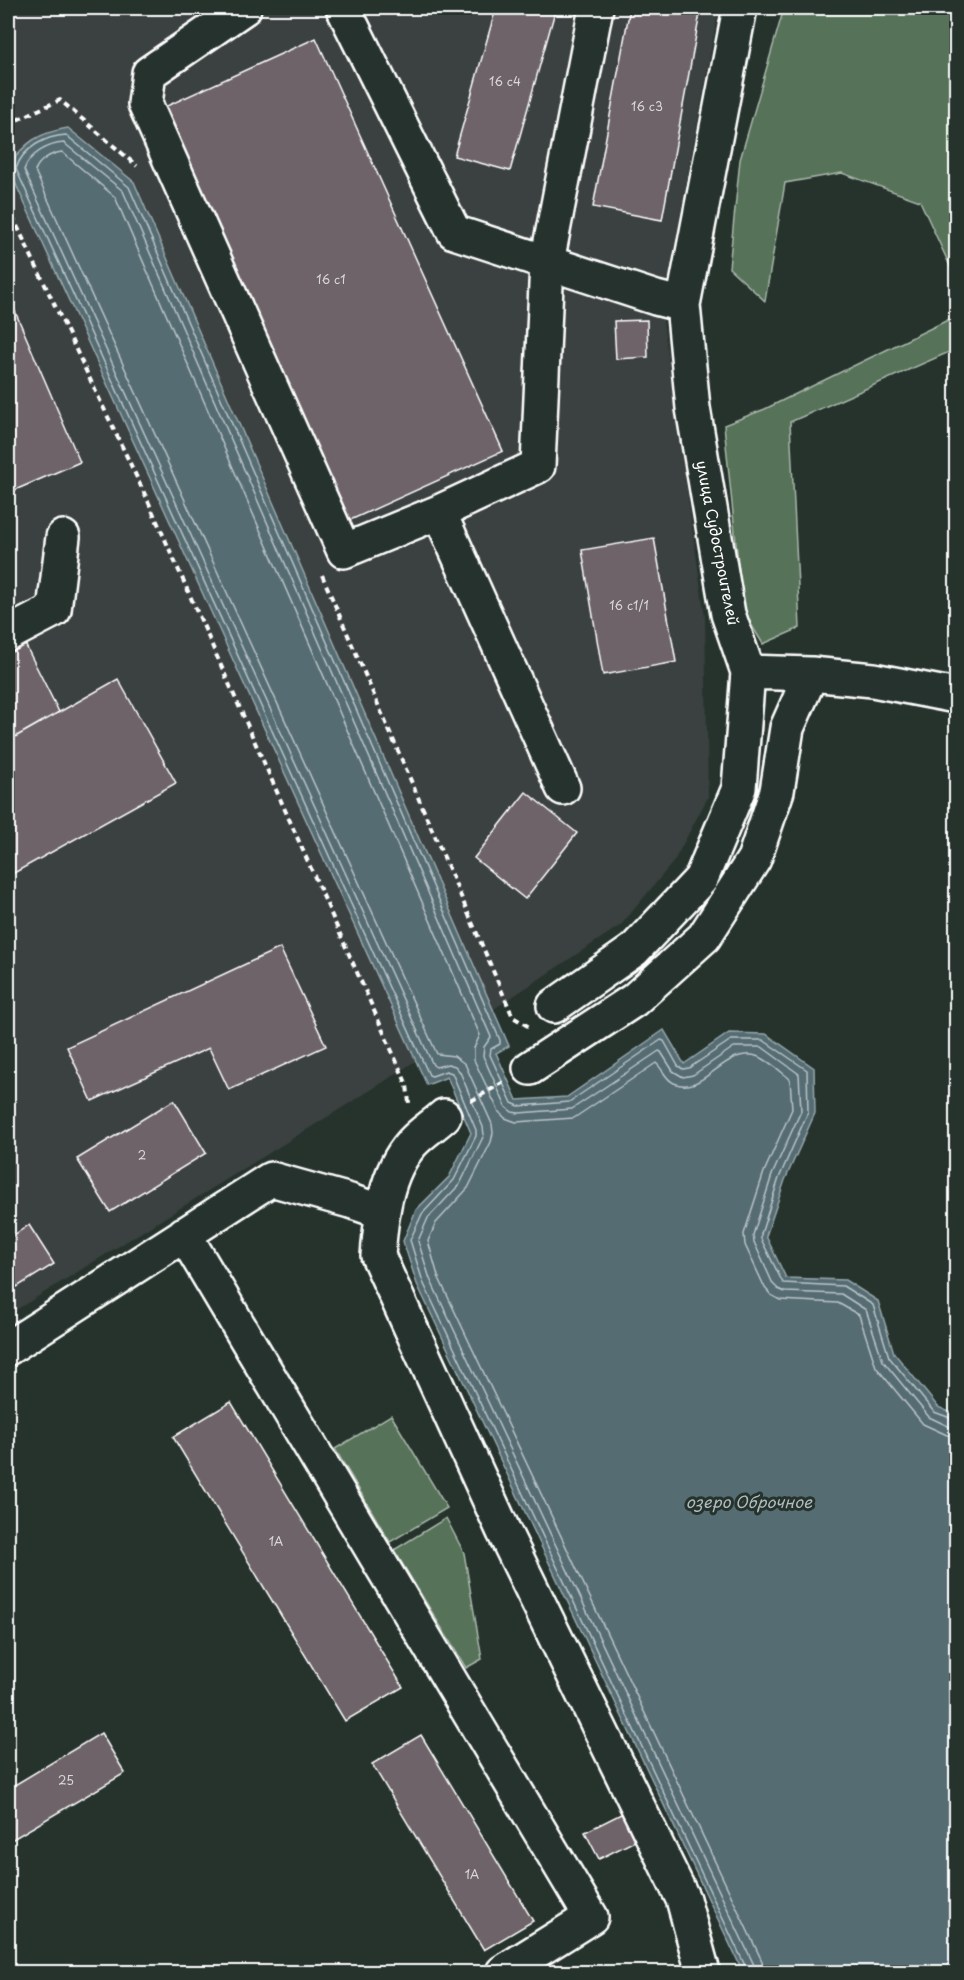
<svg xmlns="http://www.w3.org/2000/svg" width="964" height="1980" font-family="'Playpen Sans',sans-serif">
<rect width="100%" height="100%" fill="#26332d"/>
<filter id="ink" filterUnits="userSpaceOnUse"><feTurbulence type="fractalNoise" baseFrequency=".0167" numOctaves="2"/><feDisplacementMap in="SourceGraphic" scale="12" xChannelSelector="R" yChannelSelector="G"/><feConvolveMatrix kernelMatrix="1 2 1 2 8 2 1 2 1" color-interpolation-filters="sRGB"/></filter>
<g filter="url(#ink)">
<path fill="#3b413f" d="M8,8H719L662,314L705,617L708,797L674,861L621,925L382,1083L8,1315Z"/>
<path fill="#567258" stroke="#aab8ac" stroke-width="1.5" d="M784,8H956V279L920,201L842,173L785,183L765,301L729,268L740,160Z
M956,316V349L790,422L800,628L763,644L743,611L724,425L765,409Z
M391,1415L447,1508L390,1542L335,1449Z
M446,1518L464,1553L482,1659L466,1668L394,1550Z"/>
<path fill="#546c73" stroke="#98a7ab" stroke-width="1.5" d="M68,128L134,182L509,1046L496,1053L517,1100L567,1097L664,1030L684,1064L729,1033L766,1034L814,1068L815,1113L785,1180L766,1236L786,1278L845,1280L878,1301L894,1353L938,1407L956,1415V1972H743L417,1284L403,1241L416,1210L449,1177L471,1133L447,1077L427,1085L8,167C25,142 38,133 68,128Z"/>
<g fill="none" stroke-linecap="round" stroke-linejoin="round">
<path stroke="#bbc4c7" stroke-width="1.5" d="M748,1972L423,1282L410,1240L422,1214L454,1180L476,1136V1130L452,1073L446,1071L432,1076L429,1075L16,169C22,148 46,136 66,135L129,187L500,1040V1044L491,1049L490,1055L512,1103L519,1106L569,1102L661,1040L664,1041L678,1066L683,1069L689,1068L731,1040H763L807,1070L808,1112L779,1178L761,1234V1239L783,1283L843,1286L873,1305L889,1357L934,1412L956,1420
M755,1972L754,1965L430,1279L418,1241L428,1218L460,1184L484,1135L483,1127L460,1072L455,1066L448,1064L436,1067L433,1065L24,170C29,154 48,144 64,143L123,191L491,1037L484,1047L483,1056L506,1107L512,1112L519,1113L572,1109L659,1051L661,1052L673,1071L683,1077L693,1075L734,1047H762L799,1074L801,1111L772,1175L753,1235L754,1242L773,1284L778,1289L785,1292L841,1294L866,1310L883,1361L929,1417L950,1427L956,1428
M764,1972L762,1961L438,1276L428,1241L436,1223L468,1188L491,1142L493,1133L492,1124L465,1064L454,1056L437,1054L35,171C38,161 51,153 62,152L115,197L480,1035L474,1048V1060L499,1112L505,1118L516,1122L574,1118L656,1063C663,1069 665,1079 674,1083C704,1097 726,1043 759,1057C770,1061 781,1072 790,1079L792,1109L764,1172L744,1234L745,1245L765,1288L771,1295L780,1300L838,1303L859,1315L876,1367L923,1424L947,1435L956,1437"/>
</g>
<path fill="#6d6368" stroke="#fff" stroke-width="1.5" d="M496,8H556L510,171L454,156Z
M630,8H701L662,220L593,207Z
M316,38L503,451L346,522L160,109Z
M8,295L80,462L8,493Z
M647,320L648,357L616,359L614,321Z
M654,538L676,662L603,675L582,550Z
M25,644L59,712L8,741V654Z
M118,679L176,783L14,873L8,863V741Z
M526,792L577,833L525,899L474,858Z
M280,948L326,1046L229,1090L209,1048L92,1101L67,1047Z
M174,1100L206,1153L110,1212L77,1159Z
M29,1225L54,1264L17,1287L8,1272V1239Z
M231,1402L403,1687L345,1721L173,1437Z
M101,1733L125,1773L8,1842V1789Z
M421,1735L533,1921L484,1950L372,1764Z
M625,1812L639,1839L599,1859L585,1832Z"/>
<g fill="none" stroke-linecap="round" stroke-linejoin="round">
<defs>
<path id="minor" d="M244,8L149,73L145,104L344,551L439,512
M343,8L454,232L656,298L683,305
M8,634L54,610L63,537
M748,672L811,674L873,680L956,696
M563,788L439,512L538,466L547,262L596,8
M554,1006L634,950L701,879L739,788L748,672L728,614L693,408L683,305L740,8
M530,1068L634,1000L704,937L754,859L777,791L787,728L811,674
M444,1116C434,1125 421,1133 412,1143C385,1173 381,1217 378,1256L504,1532L683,1899L703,1972
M184,1234L591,1917L503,1972
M8,1348L271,1179L350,1201L382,1212"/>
</defs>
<use href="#minor" stroke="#fff" stroke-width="38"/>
<path stroke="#fff" stroke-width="4" stroke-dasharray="6 4.5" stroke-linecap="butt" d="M8,124L60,100L137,166
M8,207L148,501L407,1085L409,1103
M322,575L513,1017L531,1028
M471,1101L504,1082"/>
<use href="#minor" stroke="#26332d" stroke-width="33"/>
</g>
</g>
<g text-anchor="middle" stroke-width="6" stroke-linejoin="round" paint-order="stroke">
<g font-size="12" fill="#dad8d9">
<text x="505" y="86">16 с4</text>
<text x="647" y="111">16 с3</text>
<text x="331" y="284">16 с1</text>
<text x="629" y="610">16 с1/1</text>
<text x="142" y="1160">2</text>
<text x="276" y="1546">1А</text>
<text x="66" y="1785">25</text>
<text x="472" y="1879">1А</text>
</g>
<g font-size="15" fill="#fff" stroke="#26332d">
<text transform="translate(717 543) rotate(79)" y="5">улица Судостроителей</text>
</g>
<g font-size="16" font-style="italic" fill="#b2bdc0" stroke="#26332d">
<text x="749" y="1508">озеро Оброчное</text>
</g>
</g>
<rect width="964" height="1980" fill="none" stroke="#26332d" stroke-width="30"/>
<rect x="15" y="15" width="934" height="1950" fill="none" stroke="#fff" stroke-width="2" filter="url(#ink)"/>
</svg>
